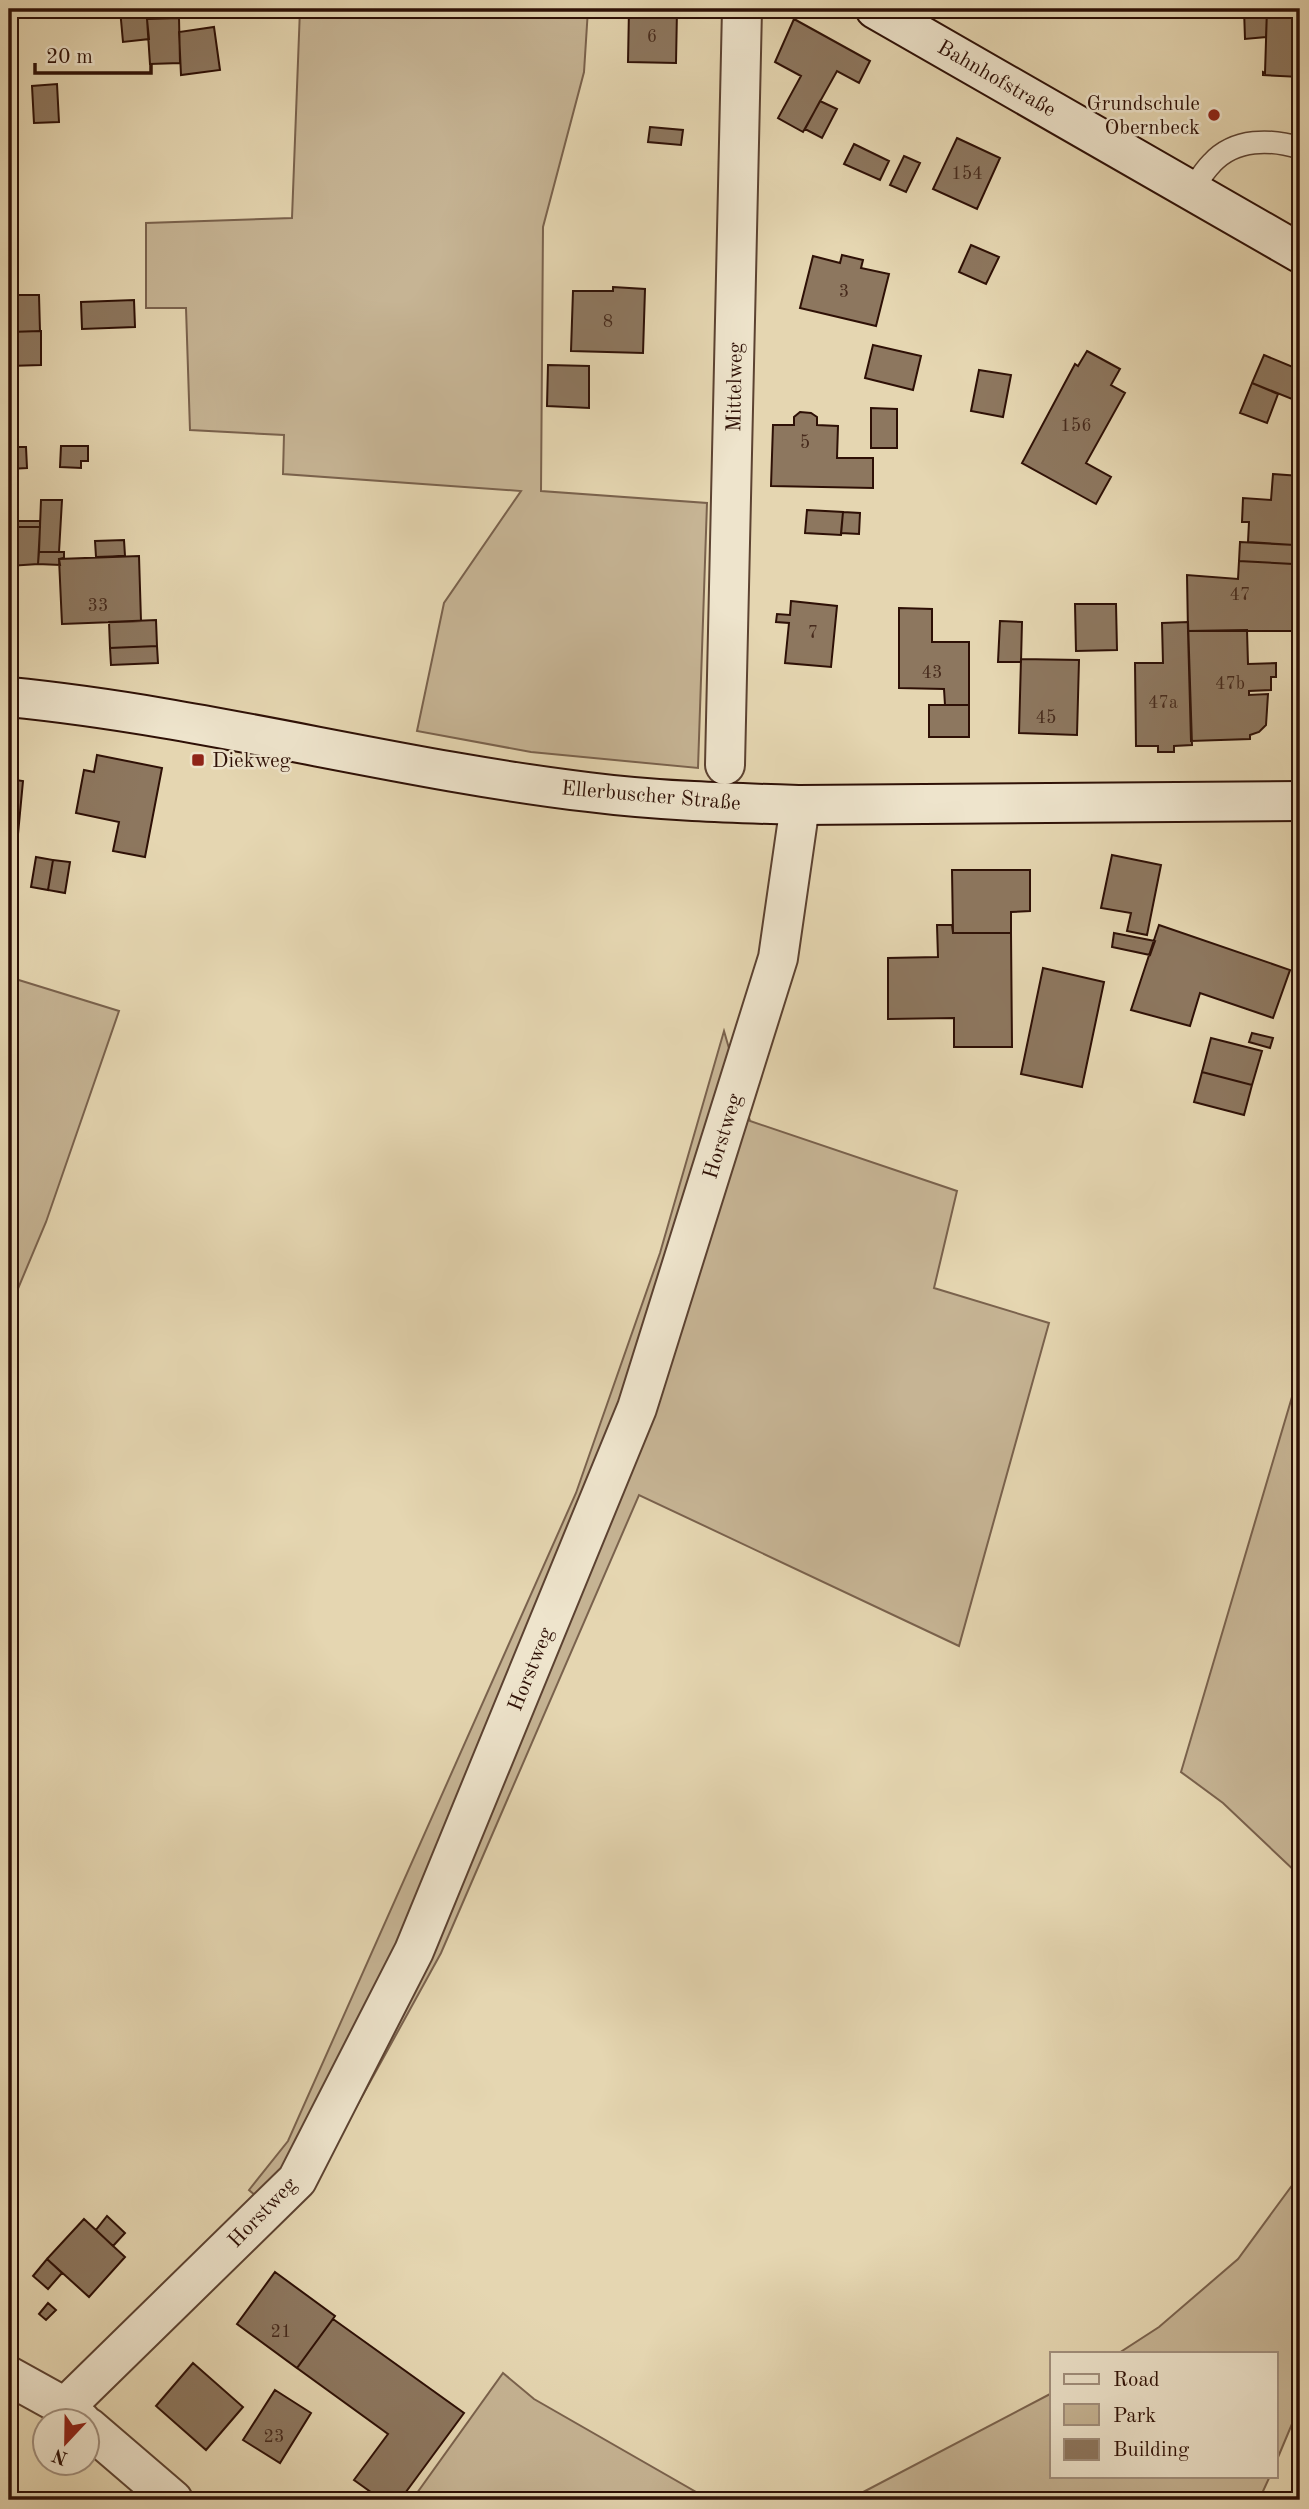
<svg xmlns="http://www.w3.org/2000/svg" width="1309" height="2509" font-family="'Old Standard TT',serif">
<rect width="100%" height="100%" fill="#e5d6b1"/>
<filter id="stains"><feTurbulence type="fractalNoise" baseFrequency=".00286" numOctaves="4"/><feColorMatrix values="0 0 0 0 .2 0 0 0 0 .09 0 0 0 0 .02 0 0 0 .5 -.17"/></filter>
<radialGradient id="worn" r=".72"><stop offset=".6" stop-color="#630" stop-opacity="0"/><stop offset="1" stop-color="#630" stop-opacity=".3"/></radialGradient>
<path fill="#c6b494" stroke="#7a624d" stroke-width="2" d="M300,9H588L584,72L543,227L541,491L707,503L698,768L531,752L417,731L444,603L521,491L283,474L284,435L190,430L186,308H146V223L292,218Z
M9,977L119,1011L46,1222L9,1310Z
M724,1031L750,1121L957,1191L934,1288L1049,1323L959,1646L639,1495L441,1953L309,2193L283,2219L249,2190L288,2141L576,1493L660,1253Z
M1300,1370V1876L1223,1803L1181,1772Z
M1300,2170V2412H1297L1276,2462V2353H1119L1159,2327L1238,2259L1296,2180Z
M503,2373L534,2399L710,2500H412Z
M1052,2393V2476H1270L1259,2500H848Z"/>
<path fill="#8d775f" stroke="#2e1006" stroke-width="2" d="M120,9H146L149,39L123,42Z
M629,9L677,10L676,63L628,62Z
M1244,9H1267L1266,37L1245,39Z
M1267,9H1300V77L1263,75V72L1265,73Z
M179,18L180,63L150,64L147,19Z
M794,19L870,61L859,83L837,71L803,132L778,118L801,76L775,62Z
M214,27L220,70L181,75L179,32Z
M57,84L59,122L34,123L32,86Z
M820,101L837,109L822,138L805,129Z
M650,127L683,130L681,145L648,142Z
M957,138L1000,158L977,209L933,189Z
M854,144L889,161L880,180L844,164Z
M904,156L920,163L906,192L890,185Z
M971,245L999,257L986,284L959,272Z
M842,255L863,260L861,268L889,274L876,326L800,308L813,256L840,263Z
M613,287L645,289L643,353L571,351L573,291H613Z
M9,295H39L40,331L9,332Z
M134,300L135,327L82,329L81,302Z
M41,331V365L9,366V332Z
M873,345L921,356L913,390L865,378Z
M1087,351L1120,369L1111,385L1125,393L1086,463L1111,477L1096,504L1022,463L1075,364L1078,366Z
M1264,355L1300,370V380L1292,399L1252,383Z
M548,365L589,366V408L547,406Z
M979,370L1011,375L1003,417L971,411Z
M1252,383L1278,394L1267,423L1240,413Z
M871,408L897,409V448H871Z
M800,412L811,413L817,417V425L838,426L837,458H873V488L771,486L773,425H794V417Z
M61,446H88V461H81V468L60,467Z
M9,447H26L27,468L9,469Z
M1273,474L1300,476V540L1295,539V545L1248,542L1249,522H1242L1243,498L1271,500Z
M41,500H62L59,552H39Z
M807,510L843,512L841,535L805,533Z
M843,512L860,513L859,534L841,533Z
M17,521H40V527H17Z
M9,527H40L38,564L9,566Z
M124,540L125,556L96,557L95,541Z
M1240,542L1295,545L1293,564L1239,561Z
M39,552H64V558L59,559L60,565L38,564Z
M139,556L141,621L62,624L59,559Z
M1239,561L1293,564V631H1188L1187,575L1238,579Z
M1294,567H1300V609L1293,608Z
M791,601L837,606L831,667L785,663L789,623L776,622L777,614L790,615Z
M1075,604H1116L1117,650L1076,651Z
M899,608L932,609V642H969V705H945L944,689L899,688Z
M156,620L157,646L110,648L109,622Z
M1000,621L1022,622L1021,662H998Z
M1188,622L1192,745L1174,746V752H1158V746H1136L1135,663H1163L1162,623Z
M1247,630L1248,664L1276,663V677H1271V690L1249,691V695L1268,694L1266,725L1259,732L1250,735V739L1191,741L1188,631Z
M157,646L158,663L111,665L110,648Z
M1021,659L1079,660L1077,735L1019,733Z
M929,705H969V737H929Z
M97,755L162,768L145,857L113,851L119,822L76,813L84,770L94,772Z
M9,779L23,781L16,855L9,854Z
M1112,855L1161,865L1147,935L1127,931L1131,913L1101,908Z
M36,857L53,860L48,890L31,887Z
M53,860L70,862L65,893L48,890Z
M952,870H1030V911L1011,912V933H953Z
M937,925H952L953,933H1011L1012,1047H954V1018L888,1019V958L938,957Z
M1159,925L1290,970L1273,1018L1200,993L1190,1026L1131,1010Z
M1114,933L1155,941L1150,955L1112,947Z
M1043,968L1104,982L1082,1087L1021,1074Z
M1252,1033L1273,1038L1270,1048L1249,1042Z
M1211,1038L1262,1051L1252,1085L1202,1072Z
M1202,1072L1252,1085L1244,1115L1194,1102Z
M107,2216L125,2233L113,2246L96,2230Z
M84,2219L125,2257L89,2297L47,2259Z
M47,2259L62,2273L48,2289L33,2276Z
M275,2272L335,2316L297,2368L237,2324Z
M48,2303L56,2310L46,2320L39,2314Z
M333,2319L464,2413L400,2500H382L354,2480L388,2434L297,2368Z
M193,2363L243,2407L206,2450L156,2406Z
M275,2390L311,2413L280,2463L243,2440Z"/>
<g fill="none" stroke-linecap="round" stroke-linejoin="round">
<defs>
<path id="lane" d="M1192,190C1198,181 1204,171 1212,163C1235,138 1271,139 1300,148"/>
<path id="street" d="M725,765L742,9
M9,2376L65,2407L82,2422
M65,2407L297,2180L414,1951L637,1408L778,958L800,805
M88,2427L173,2500"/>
<path id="secondary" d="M875,9L1300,253
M9,697C204,716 394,769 588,792C658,801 730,803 800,805L1300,801"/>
</defs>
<use href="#lane" stroke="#5c4231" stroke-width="24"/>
<use href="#street" stroke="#5c4231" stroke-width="42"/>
<use href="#secondary" stroke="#2e1006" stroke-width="42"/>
<use href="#lane" stroke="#eee4cc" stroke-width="21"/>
<use href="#street" stroke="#eee4cc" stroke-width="38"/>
<use href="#secondary" stroke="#eee4cc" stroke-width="38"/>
</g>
<g fill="#8f2418" stroke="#eee4cc" stroke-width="2.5">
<circle cx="1214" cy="115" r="7"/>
<rect x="191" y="753" width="14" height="14" rx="3.5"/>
</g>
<g text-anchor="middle" stroke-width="5" stroke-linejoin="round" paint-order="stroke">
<g font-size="18" fill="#462a1c">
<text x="652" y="42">6</text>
<text x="967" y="179">154</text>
<text x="844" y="297">3</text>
<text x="608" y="327">8</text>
<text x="1076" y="431">156</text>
<text x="805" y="448">5</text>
<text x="1240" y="600">47</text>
<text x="98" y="611">33</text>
<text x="813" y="638">7</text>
<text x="932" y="678">43</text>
<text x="1230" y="689">47b</text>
<text x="1163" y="708">47a</text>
<text x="1046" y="723">45</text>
<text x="281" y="2337">21</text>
<text x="274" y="2442">23</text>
</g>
<g font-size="21" fill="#2e1006" stroke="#eee4cc">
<text transform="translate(997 78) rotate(30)" y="7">Bahnhofstraße</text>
<text transform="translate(734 387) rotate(-89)" y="7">Mittelweg</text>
<text transform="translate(651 795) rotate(5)" y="7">Ellerbuscher Straße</text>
<text transform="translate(722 1136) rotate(-73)" y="7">Horstweg</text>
<text transform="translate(530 1669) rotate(-68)" y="7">Horstweg</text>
<text transform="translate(262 2212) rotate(-46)" y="7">Horstweg</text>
</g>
<g font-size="21" fill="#2e1006" stroke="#eee4cc" text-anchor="end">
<text x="1200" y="110">Grundschule<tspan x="1200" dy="24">Obernbeck</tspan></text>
<text x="212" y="767" text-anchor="start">Diekweg</text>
</g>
</g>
<rect width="1309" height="2509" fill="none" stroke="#e5d6b1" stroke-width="35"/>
<rect x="10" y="10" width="1288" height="2488" fill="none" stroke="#2e1006" stroke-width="3.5"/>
<rect x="18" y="18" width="1274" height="2474" fill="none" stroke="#2e1006" stroke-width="2"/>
<rect x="1050" y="2352" width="228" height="126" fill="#eee4cc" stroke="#a18f7d" stroke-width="2"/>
<rect x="1064" y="2374" width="35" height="10" fill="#eee4cc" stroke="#a18f7d" stroke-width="2"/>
<text x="1113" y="2386" font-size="21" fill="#2e1006">Road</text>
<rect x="1064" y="2404" width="35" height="21" fill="#c6b494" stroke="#a18f7d" stroke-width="2"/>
<text x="1113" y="2422" font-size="21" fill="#2e1006">Park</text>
<rect x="1064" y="2439" width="35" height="21" fill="#8d775f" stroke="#a18f7d" stroke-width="2"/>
<text x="1113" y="2456" font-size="21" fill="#2e1006">Building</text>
<g transform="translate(66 2442) rotate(202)"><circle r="33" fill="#eee4cc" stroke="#a18f7d" stroke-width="2"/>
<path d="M0-5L12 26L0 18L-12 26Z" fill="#8f2418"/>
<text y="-10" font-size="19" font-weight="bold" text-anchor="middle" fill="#2e1006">N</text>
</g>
<path d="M35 63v10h116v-10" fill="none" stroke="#2e1006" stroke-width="3.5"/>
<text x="46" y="63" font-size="21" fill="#2e1006" stroke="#eee4cc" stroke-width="5" paint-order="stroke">20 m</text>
<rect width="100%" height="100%" filter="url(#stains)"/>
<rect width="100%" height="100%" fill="url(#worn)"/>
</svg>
